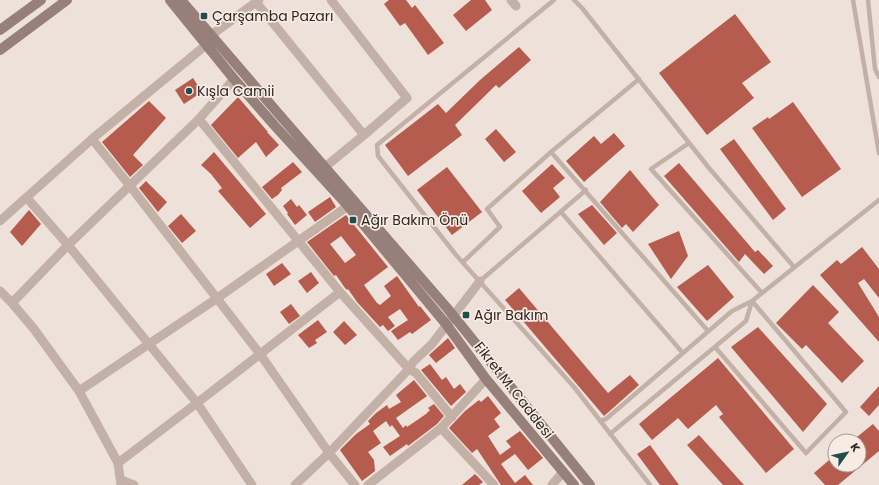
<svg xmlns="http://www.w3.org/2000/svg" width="879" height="485" font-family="Poppins,sans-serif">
<rect width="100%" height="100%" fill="#ede1d9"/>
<path fill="#b65c4e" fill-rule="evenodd" d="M389,0H406L412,8L415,5L444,43L428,55L405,23L400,26L384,4Z
M471,0H485L492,10L466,31L453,15Z
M735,14L771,62L742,83L754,98L707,135L659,73Z
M519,47L531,60L499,88L496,85L455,125L462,135L408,176L385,145L438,104L446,113L480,80Z
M193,78L202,92L184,104L175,90Z
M238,97L268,132H267L279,145L266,157L256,142L238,158L211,125Z
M149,101L166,118L133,155L143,165L130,177L102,142Z
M793,102L841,169L802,197L752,128L768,117L769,119Z
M496,129L516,152L504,162L485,139Z
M614,133L625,146L584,182L566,161L594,136L601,144Z
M734,139L786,209L773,220L720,149Z
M214,152L266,214L250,228L218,191L222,188L211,174L201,165Z
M293,162L302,172L281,188L282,190L278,195L272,199L262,187Z
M679,163L755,252L758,250L773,266L764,274L745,254L739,262L664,176Z
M552,164L565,178L553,188L560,197L541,213L522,191Z
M447,167L482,212L452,235L417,190Z
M630,170L659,205L633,232L626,224L622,228L600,202Z
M146,181L167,202L158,212L139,188Z
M330,197L336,207L315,222L308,212Z
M291,199L297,207L299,205L307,215L295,225L287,214L288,213L283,206Z
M592,205L617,233L604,245L578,214Z
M29,210L41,224L22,246L10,232Z
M181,214L196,231L182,243L168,226Z
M346,215L388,267L364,285L377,303L380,305L391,296L384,286L397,276L419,307L420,306L431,320L412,334L410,332L398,340L391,331L408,320L400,309L388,317L395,326L388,331L383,325L380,327L357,302L348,289L347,290L345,288L336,275L334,276L307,242ZM341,236L356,255L345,263L330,244Z
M679,231L688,256L671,279L648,244Z
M862,247L879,269V298L864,279L858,283L879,317V342L820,275L837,260L841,264Z
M282,263L291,274L274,286L266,274Z
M708,265L734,297L707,321L677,287Z
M311,272L319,283L307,293L298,281Z
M813,285L839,312L828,323L864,361L842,383L806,345L802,349L776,323Z
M519,288L608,393L630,375L639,385L604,416L505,300Z
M291,304L300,316L289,324L280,312Z
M318,320L327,332L315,340L317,343L309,348L298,335Z
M344,321L357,335L345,345L333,332Z
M758,327L827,404L803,432L731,347Z
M448,338L455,348L436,363L429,355Z
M718,358L794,449L766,473L719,417L723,414L716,405L688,429L678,418L652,440L639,424Z
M430,364L442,380L446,377L454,389L460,384L466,392L451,406L421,370Z
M414,380L427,396L396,418L403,428L406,425L407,427L426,414L430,410L428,408L434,404L444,416L437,424L408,446L407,444L390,456L383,447L400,436L392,425L390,427L386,421L373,431L381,443L368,452L374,460L375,471L362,481L340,450L356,434L370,424L368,421L376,413L387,405L389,409L401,402L396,395Z
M879,386V405L869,416L860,407Z
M488,396L501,413L494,419L500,427L488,436L500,455L511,447L506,441L520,431L543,458L528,470L515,454L501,464L515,483L525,475L533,485H501L477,449L472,453L449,428L465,411L479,400L481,402Z
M873,424L879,431V451L838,485H825L814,473L835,455V465H859V441H852Z
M699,435L744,485H723L687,445Z
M650,445L679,485H660L637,454Z
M475,474L483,482L479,485H462Z"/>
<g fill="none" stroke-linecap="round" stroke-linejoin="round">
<path stroke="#c3b1a7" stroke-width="4.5" d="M554,0L377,145L378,156L456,255L574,387L650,485
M574,0L582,8L709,168L794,267
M853,0L879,153
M868,0L875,69L879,77
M689,143L651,169L762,293
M551,152L708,331
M561,212L682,352
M463,262L500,227L487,209L551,152L639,79
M480,281L586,190
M715,347L806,453L846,412L752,301
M600,421L606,419L732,311L752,301L879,200
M610,434L746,321L752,301"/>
<path stroke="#c3b1a7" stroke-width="9" d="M331,0L407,98L364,135
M511,0L516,6
M256,2L364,135L325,167
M210,36L259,0
M234,79L199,119L340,292L409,369L416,373L452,417
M92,139L130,186L260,354L329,453L355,485
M27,198L68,245L197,403L252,485
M0,221L92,139L206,45
M0,291L12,303L34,329L79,391L118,463L121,485
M12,303L68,245L199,119
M79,391L216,299L348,206
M441,428L494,485
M118,463L197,403L340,292
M121,480L134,485
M295,485L329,453L409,369L413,362L432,344L480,281
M368,485L441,428L486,379
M552,485L563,472"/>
<path stroke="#968079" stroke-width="10" d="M170,0L234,79L275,126L348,206L446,324L486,379L574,485
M181,0L277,112L447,308L590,485
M0,30L41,0
M0,50L67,0"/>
</g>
<g fill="#214d4b" stroke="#f6ece4" stroke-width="1.5">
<rect x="200" y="12" width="8" height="8" rx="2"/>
<circle cx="189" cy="91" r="4"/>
<rect x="349" y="216" width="8" height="8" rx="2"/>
<rect x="462" y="311" width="8" height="8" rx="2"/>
</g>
<g text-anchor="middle" stroke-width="3.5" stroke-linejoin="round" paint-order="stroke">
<g font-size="14" fill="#312826" stroke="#f6ece4" text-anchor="start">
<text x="212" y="21">Çarşamba Pazarı</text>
<text x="197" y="96">Kışla Camii</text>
<text x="361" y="225">Ağır Bakım Önü</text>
<text x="474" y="320">Ağır Bakım</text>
</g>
<g font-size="14" fill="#312826" stroke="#f6ece4">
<text transform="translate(514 390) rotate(52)" y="5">Fikret M. Caddesi</text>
</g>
</g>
<g transform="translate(847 453) rotate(57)"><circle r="19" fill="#f6ece4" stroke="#a79e98"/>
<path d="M0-3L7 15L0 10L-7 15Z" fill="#214d4b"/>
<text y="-6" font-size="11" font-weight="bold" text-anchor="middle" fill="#312826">K</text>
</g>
</svg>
